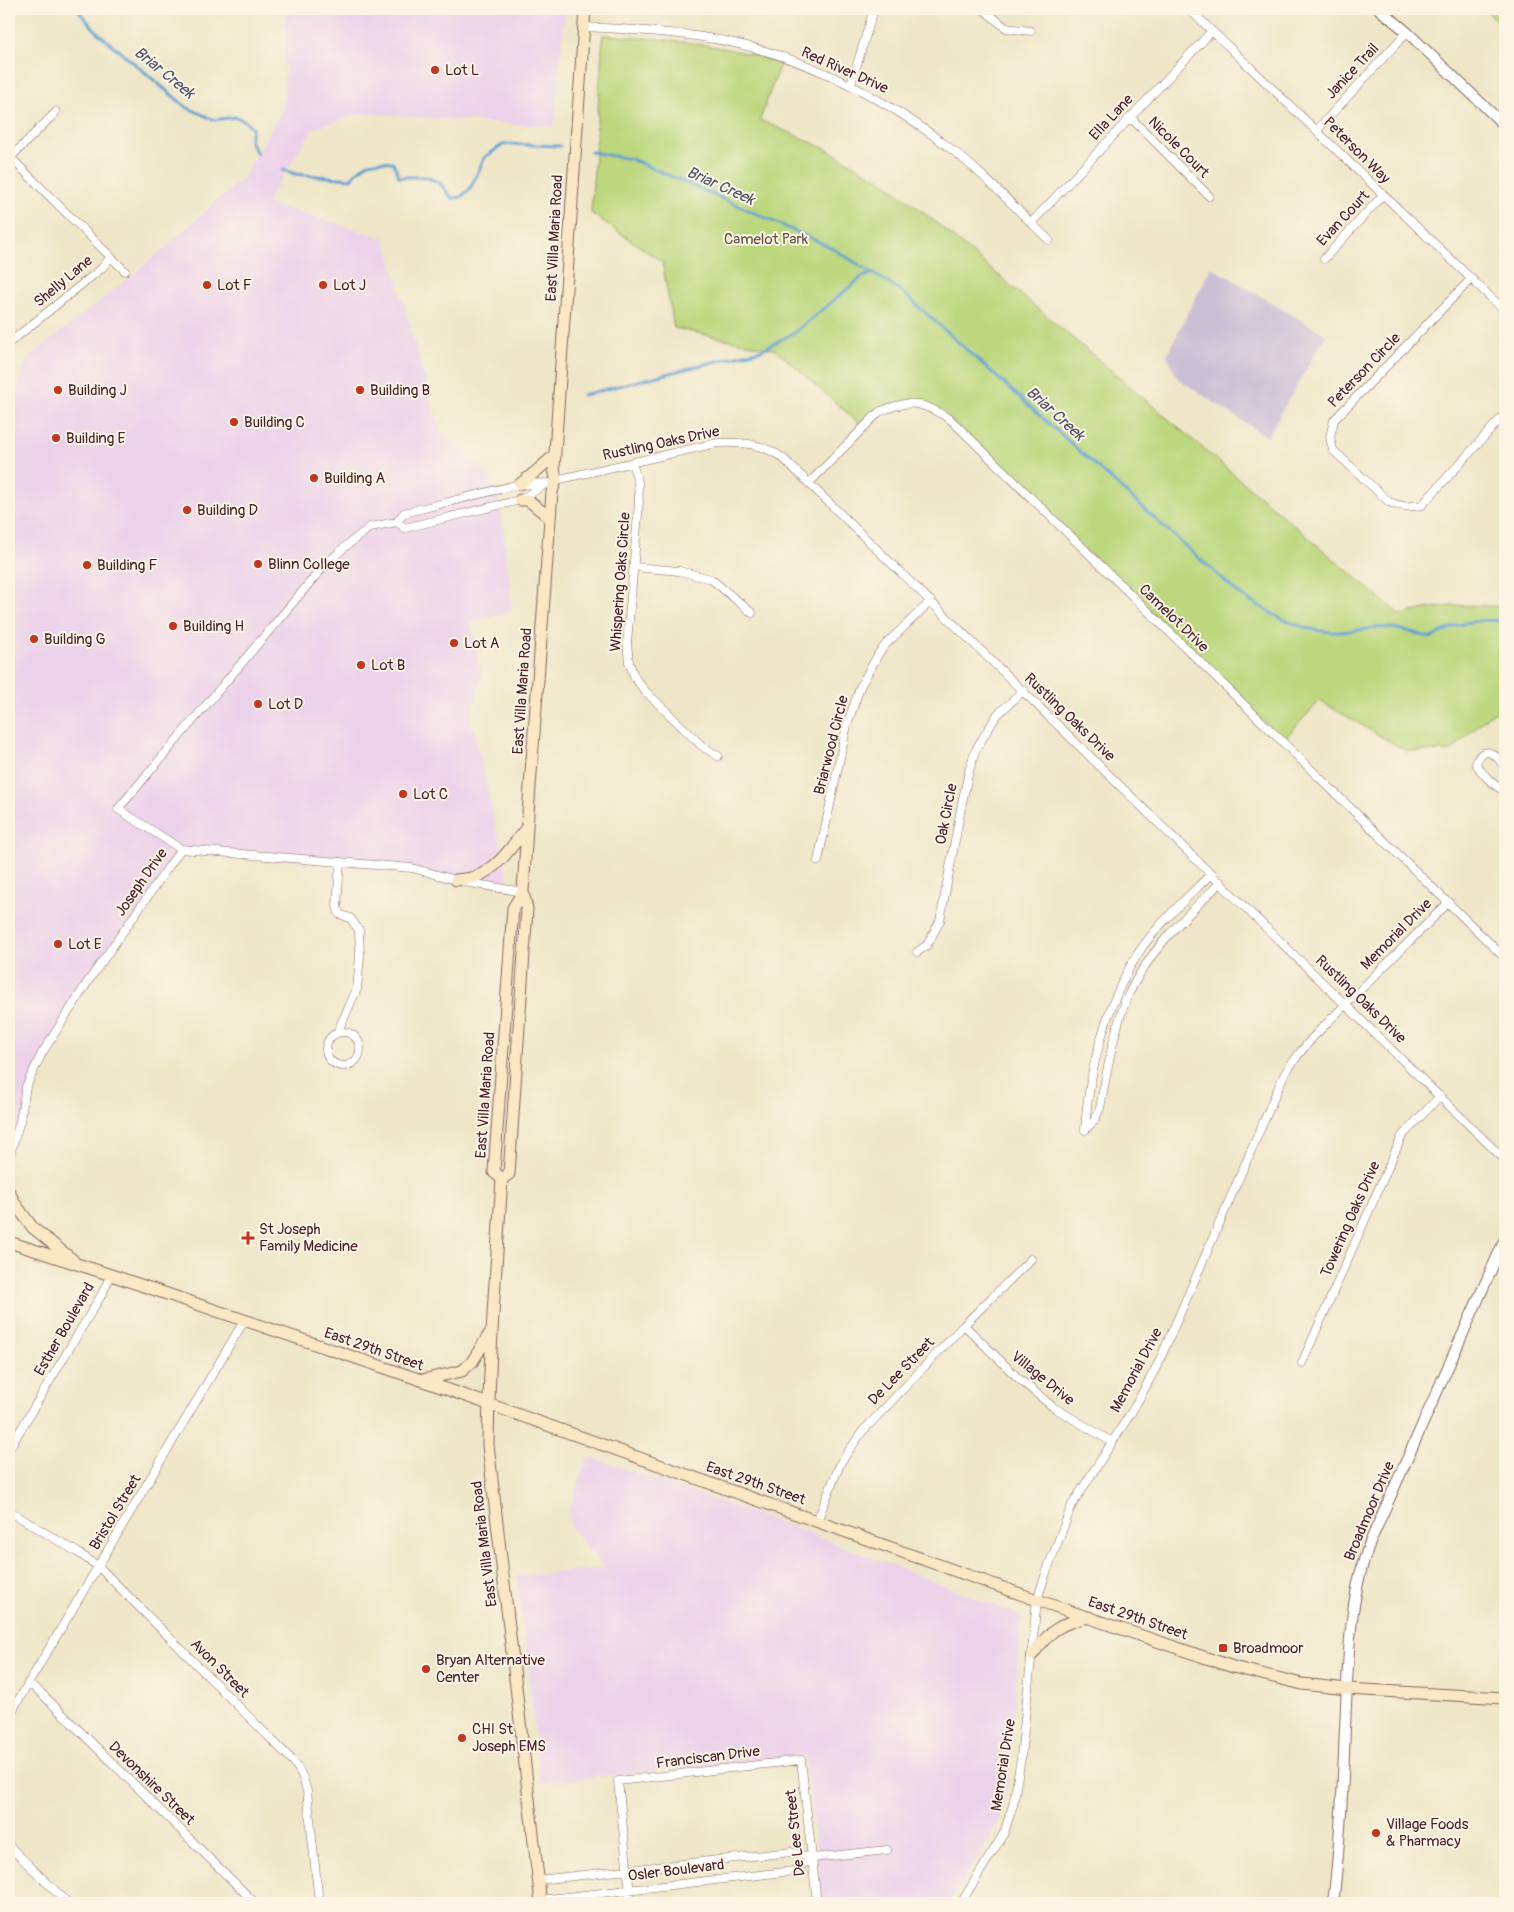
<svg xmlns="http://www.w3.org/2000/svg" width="1514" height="1912" font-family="Pangolin,sans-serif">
<rect width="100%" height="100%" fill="#fcf5e5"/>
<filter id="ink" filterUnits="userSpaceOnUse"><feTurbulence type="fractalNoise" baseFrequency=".02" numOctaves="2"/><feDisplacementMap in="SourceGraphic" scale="10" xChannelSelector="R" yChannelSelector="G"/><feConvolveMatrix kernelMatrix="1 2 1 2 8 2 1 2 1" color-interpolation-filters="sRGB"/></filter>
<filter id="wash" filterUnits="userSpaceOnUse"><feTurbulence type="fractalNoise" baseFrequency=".0096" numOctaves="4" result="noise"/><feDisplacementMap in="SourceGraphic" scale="20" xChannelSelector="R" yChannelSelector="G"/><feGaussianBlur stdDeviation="1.12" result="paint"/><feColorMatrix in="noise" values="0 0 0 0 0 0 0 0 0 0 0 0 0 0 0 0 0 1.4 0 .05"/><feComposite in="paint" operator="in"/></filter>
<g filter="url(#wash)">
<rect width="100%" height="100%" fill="#efe6c8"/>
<path fill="#ecd1ea" d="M286,9H565L554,127L361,113L313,129L266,203L385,238L439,429L490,476L502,517L512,611L470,621L482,678L470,714L509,883L181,849L42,1053L9,1157V418L27,359L145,265L243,178L284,106Z
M588,1456L796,1528L1022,1616L1009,1774L1001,1817L989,1841L948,1903H823L805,1755L540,1783L528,1666L517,1576L605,1568L571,1528L569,1511Z"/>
<path fill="#cbbfd5" d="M1211,267L1326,335L1267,437L1178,379L1167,355Z"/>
<path fill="#bcd77d" stroke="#837b54" d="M1485,9H1505V30Z
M603,35C664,39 723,43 780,64L760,120L824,148L886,183L939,225L1400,615C1433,605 1471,604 1505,607V705L1487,717L1451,751H1406L1320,701L1283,740L950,419L920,404L891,407L863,427L776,350L674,328L662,262L591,213Z"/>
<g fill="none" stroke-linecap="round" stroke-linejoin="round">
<path stroke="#5ea0d2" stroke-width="3" d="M77,9L98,33L186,107L214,120L236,117L245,121L252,128L250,141L257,153
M591,152L631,159L744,208L830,247L900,290L1239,594C1268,612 1296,630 1331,632C1345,633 1360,629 1374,628C1394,626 1412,632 1431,638C1457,623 1475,618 1505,621
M283,170L295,174L351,179C366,161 370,160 393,162L399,177H426L440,183L452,198L461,197L470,189L485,157L504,144L560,146
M583,395L761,350L794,333L862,277L874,273"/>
</g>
</g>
<g filter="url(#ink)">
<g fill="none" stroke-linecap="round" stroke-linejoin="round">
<defs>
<path id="minor" d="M983,9L1006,28L1031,31
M1189,9L1505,311
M584,27C624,29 663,31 702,37C790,50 875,91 946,145C982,172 1016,209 1049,240
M851,84L874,9
M1130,117L1209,196
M1317,130L1407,32
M9,156L125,271
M9,159L56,112
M1031,223L1212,31
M1324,259L1383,195
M1471,279L1334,420L1330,437L1333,450L1389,502C1401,507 1409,507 1422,505L1505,414
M9,343L102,268L110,258
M632,463L638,482L639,502L627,643L629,662L634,676L644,690L702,746L718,756
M556,480L717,443C744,442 762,443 784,459L1505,1160
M809,483L879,412C911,398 921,402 950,419L1505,958
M397,522L405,528L520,500L547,483
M635,567L679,571L711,579L752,613
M1505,770C1500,755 1482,742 1476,764C1482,774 1494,786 1505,791
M818,861L847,725L860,687L879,653L887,643L931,601
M523,892L464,882L412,868L181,849L118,809L323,567L346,546L370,527L397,522L404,513L520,484L548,483
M917,952L927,945L940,921L962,803L969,771L976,749L997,715L1024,690
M326 1049a17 17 0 1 1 34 0a17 17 0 1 1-34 0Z
M337,1033L357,989L360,956L359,930L350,918L339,914L337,906L340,862
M1085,1130C1088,1071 1108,998 1141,949C1161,921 1188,897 1212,873
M1085,1130L1094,1121L1100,1108C1107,1072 1113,1034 1126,1000C1146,953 1185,917 1221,882
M9,1157L20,1121L26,1087L42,1053L87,983L181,849
M964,1325L1018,1378L1053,1407L1112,1442
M1302,1363L1402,1136L1440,1096
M9,1449L102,1294L111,1275
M9,1511L77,1552L99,1567L294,1762L302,1775L307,1791L319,1903
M817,1521L841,1462L862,1432L964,1325L1031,1259
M28,1683L39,1691L255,1903
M9,1716L244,1321
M9,1846L68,1903
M538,1880L791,1852L812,1858L887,1850
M540,1900L794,1871L812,1858
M631,1903L618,1781L801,1760L817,1903
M961,1903L1004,1833L1013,1805L1021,1758L1037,1600L1046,1573L1072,1505L1134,1408L1158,1364L1284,1075L1298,1055L1314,1036L1449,902"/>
<path id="tertiary" d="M1379,9L1407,32L1505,126
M1333,1903C1340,1845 1343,1787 1345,1728C1348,1667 1348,1597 1371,1540L1505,1239"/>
<path id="secondary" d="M520,484C533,475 543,465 555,455
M520,500H528L550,518
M456,880C462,879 469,879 475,877C498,869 513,845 527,827
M502,1179L494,1172L513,908L523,892
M9,1192L16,1205L33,1228L73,1260
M9,1242L111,1275L421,1380L1037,1600L1233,1667L1302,1684L1347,1689L1505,1698
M422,1380L462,1371L472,1362L490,1333
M1032,1655C1051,1630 1058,1624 1089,1617
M541,1903L488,1445C489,1356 496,1268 502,1179L509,1174L527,909L523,892L527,827L552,492L556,480L554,467L585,9"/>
</defs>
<use href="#minor" stroke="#846562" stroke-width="9"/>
<use href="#tertiary" stroke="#846562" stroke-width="12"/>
<use href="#secondary" stroke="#846562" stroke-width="13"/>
<use href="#minor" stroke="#fff" stroke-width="8"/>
<use href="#tertiary" stroke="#fff" stroke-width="10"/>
<use href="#secondary" stroke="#fae7c3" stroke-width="11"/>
</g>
</g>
<g fill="#c8321e" stroke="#fcf5e5" stroke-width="2">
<circle cx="435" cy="70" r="5"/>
<circle cx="207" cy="285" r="5"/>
<circle cx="323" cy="285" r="5"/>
<circle cx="58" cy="390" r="5"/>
<circle cx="360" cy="390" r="5"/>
<circle cx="234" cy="422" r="5"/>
<circle cx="56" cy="438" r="5"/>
<circle cx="314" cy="478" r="5"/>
<circle cx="187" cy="510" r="5"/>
<circle cx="258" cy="564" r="5"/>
<circle cx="87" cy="565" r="5"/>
<circle cx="173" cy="626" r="5"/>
<circle cx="34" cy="639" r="5"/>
<circle cx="454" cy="643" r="5"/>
<circle cx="361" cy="665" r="5"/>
<circle cx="258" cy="704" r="5"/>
<circle cx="403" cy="794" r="5"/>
<circle cx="58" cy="944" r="5"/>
<path d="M245.5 1230.5h5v5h5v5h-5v5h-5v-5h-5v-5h5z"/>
<rect x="1218" y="1643" width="10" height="10" rx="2.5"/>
<circle cx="426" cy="1669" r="5"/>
<circle cx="462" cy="1738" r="5"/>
<circle cx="1376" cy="1833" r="5"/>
</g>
<g text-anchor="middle" stroke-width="4" stroke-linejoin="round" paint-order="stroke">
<g font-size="15" fill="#4a1f2b" stroke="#fcf5e5" text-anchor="start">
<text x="445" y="75">Lot L</text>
<text x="217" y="290">Lot F</text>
<text x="333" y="290">Lot J</text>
<text x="68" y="395">Building J</text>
<text x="370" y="395">Building B</text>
<text x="244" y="427">Building C</text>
<text x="66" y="443">Building E</text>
<text x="324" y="483">Building A</text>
<text x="197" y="515">Building D</text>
<text x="268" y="569">Blinn College</text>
<text x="97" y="570">Building F</text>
<text x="183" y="631">Building H</text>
<text x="44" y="644">Building G</text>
<text x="464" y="648">Lot A</text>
<text x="371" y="670">Lot B</text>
<text x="268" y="709">Lot D</text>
<text x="413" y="799">Lot C</text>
<text x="68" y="949">Lot E</text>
<text x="259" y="1234">St Joseph<tspan x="259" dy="17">Family Medicine</tspan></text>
<text x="1233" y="1653">Broadmoor</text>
<text x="436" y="1665">Bryan Alternative<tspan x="436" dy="17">Center</tspan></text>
<text x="472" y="1734">CHI St<tspan x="472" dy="17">Joseph EMS</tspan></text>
<text x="1386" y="1829">Village Foods<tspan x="1386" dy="17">&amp; Pharmacy</tspan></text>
</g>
<g font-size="15" fill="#4a1f2b" stroke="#fcf5e5">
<text transform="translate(845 70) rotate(24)" y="5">Red River Drive</text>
<text transform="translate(1352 71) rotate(-47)" y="5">Janice Trail</text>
<text transform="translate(1111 117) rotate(-47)" y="5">Ella Lane</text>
<text transform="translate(1179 147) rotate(45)" y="5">Nicole Court</text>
<text transform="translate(1357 150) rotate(45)" y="5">Peterson Way</text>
<text transform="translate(1343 218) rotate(-47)" y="5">Evan Court</text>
<text transform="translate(554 238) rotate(-87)" y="5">East Villa Maria Road</text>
<text transform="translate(63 281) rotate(-40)" y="5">Shelly Lane</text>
<text transform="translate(1364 370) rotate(-46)" y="5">Peterson Circle</text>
<text transform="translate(661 443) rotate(-12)" y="5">Rustling Oaks Drive</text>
<text transform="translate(620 582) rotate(-86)" y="5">Whispering Oaks Circle</text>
<text transform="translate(1174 618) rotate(44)" y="5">Camelot Drive</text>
<text transform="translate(522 691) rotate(-86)" y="5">East Villa Maria Road</text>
<text transform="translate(1070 717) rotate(44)" y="5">Rustling Oaks Drive</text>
<text transform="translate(831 745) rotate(-76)" y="5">Briarwood Circle</text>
<text transform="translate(946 814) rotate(-79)" y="5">Oak Circle</text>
<text transform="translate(141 882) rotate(-55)" y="5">Joseph Drive</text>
<text transform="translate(1396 934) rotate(-45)" y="5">Memorial Drive</text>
<text transform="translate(1361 999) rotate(44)" y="5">Rustling Oaks Drive</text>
<text transform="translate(485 1095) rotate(-86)" y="5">East Villa Maria Road</text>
<text transform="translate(1350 1219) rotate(-66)" y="5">Towering Oaks Drive</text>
<text transform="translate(64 1329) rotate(-60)" y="5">Esther Boulevard</text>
<text transform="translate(374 1349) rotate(19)" y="5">East 29th Street</text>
<text transform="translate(1136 1370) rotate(-62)" y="5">Memorial Drive</text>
<text transform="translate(901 1371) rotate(-46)" y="5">De Lee Street</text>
<text transform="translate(1043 1378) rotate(39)" y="5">Village Drive</text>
<text transform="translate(756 1483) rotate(19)" y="5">East 29th Street</text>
<text transform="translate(1369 1511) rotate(-67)" y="5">Broadmoor Drive</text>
<text transform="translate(115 1512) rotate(-59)" y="5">Bristol Street</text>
<text transform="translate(484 1544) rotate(-97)" y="5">East Villa Maria Road</text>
<text transform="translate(1138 1618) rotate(19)" y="5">East 29th Street</text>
<text transform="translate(220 1668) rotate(45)" y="5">Avon Street</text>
<text transform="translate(708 1757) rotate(-7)" y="5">Franciscan Drive</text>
<text transform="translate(1003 1765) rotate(-81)" y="5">Memorial Drive</text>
<text transform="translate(152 1783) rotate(44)" y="5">Devonshire Street</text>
<text transform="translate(795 1833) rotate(-96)" y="5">De Lee Street</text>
<text transform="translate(676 1870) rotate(-7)" y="5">Osler Boulevard</text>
</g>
<g font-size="15" fill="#664d40" stroke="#fcf5e5">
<text x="766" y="244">Camelot Park</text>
</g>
<g font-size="16" font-style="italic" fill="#52536e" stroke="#fcf5e5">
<text transform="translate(165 72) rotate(39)" y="6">Briar Creek</text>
<text transform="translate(721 185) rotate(24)" y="6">Briar Creek</text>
<text transform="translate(1056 413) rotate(42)" y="6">Briar Creek</text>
</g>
</g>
<rect width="1514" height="1912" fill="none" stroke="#fcf5e5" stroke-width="30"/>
</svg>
